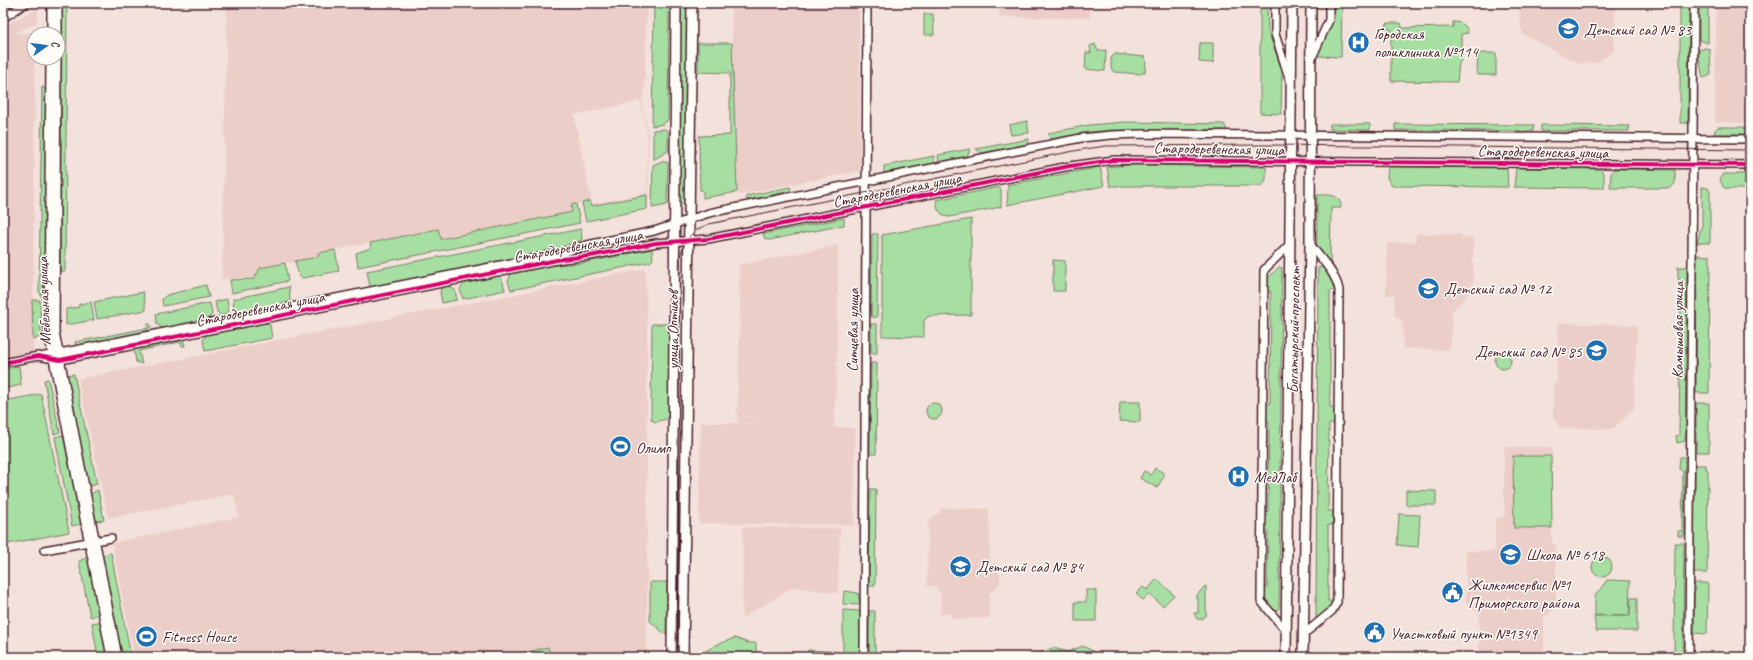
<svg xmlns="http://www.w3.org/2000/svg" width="1753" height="660" font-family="Caveat,sans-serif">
<rect width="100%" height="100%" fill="#f3e1db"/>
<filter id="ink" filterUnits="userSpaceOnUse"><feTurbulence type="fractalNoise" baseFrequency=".025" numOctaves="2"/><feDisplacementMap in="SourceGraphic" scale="8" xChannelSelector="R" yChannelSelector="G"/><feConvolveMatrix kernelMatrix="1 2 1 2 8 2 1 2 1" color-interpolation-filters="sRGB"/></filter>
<g filter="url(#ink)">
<path fill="#eccec8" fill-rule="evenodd" d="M227,3H647L644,96L641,101L648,133V195L591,206L590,201L572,205L573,212L440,239L438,229L318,253V257L260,268L254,278L222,279ZM640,101L647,133V193L592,204L574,115Z
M731,3H859L860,171L737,195Z
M999,3H1091L1090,18L999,17Z
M1519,3H1616L1614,51L1596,63L1580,64L1523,34L1520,23Z
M1716,3H1750V123L1715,122Z
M38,9L37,23L15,33L36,34H34V58H35L33,352L3,358V27L6,24Z
M1416,234H1462V238H1473V282L1469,293L1452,311L1451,346L1448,350L1403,348V322L1395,316L1394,295H1386L1387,243L1415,242Z
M838,245L837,359L834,427L855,428L854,525L699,523L701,422L800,426L737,423L740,309L739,265Z
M645,269L647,318V657H134L112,543L239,517L234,494L108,518L78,379Z
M1558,323L1637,325L1634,408L1613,429L1560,428L1553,417V385L1557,381Z
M1504,447H1552V544H1556V607L1544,617V656H1479V614L1466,602V551H1495V518L1504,517Z
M943,508L989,509L990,563L997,568L1000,574V583L995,589L989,594V618L954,619L950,614H940L941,594L934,586H927L928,522Z
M743,527L840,528L838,593L793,587L742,618Z"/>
<path fill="#a7dfa3" stroke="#787f67" d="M654,3H669L668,120L663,124L652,126Z
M680,3H687L685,204L679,205Z
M1260,3H1267L1268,31L1282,70L1281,114L1260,113Z
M1332,3H1342L1341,57L1317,56L1330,25Z
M1680,3H1689L1688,123H1680Z
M1699,3H1708V43L1699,40Z
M62,5L67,6L65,271H60Z
M924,14H933L934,35H924Z
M1453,22C1461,22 1467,25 1468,33L1461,34V61L1459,63L1457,82L1391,81V29H1385L1387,23H1401L1402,28L1453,27Z
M698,43H732L737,192L703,198V191L700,190L699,136L730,135V73L698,72Z
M1200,43H1213V63L1199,62Z
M1095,44L1098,51L1106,50L1105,71L1085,69L1086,52L1091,53L1090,46Z
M1705,48L1710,49L1711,75L1703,78L1699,58V50Z
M1478,53H1496V75H1477Z
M1115,54L1145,57L1146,61L1145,72L1140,74L1114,72L1111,68V58Z
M42,87L47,89L44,302L39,291Z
M1027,121L1029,133L1011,135L1009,125Z
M1125,122L1224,124L1227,130H1111L1090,132L1050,139L1049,133L1089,125Z
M1330,124H1370V130L1330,129Z
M1395,124L1534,125L1533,131L1395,130Z
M1541,125L1629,126V131H1541Z
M1718,127H1750V134H1714L1715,130Z
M665,129L668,132V151L653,160V130Z
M1029,139L1028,144L982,153L976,149Z
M970,149L967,156L939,162L938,155Z
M934,156V163L884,173V166Z
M662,161L668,163L667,205L652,208L653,165Z
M1130,165L1266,167C1266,175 1268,184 1260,186H1110L1107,167Z
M1100,167L1104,186L1007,205L1008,185Z
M1388,167L1507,168L1508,187L1392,186L1387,178Z
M1516,168L1601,169L1604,175V188L1514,187Z
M1614,169L1675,170V183L1671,188H1610L1611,174Z
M1724,174H1750V189H1727L1723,187L1720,179Z
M790,187L791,191L747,200L746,196Z
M999,187L1001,190V207L949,217L944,216L938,210L936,200Z
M1702,187L1708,188L1710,192V243H1697L1702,225Z
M647,195V209L586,221L582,203L590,201L591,206Z
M1317,195C1329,195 1341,193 1341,208H1331L1330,263L1335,268L1334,270L1317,249Z
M576,204L580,223L358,267L356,253L371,248L370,243L438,229L441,239L572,212L571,205Z
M844,218V225L769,240L765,239L763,234Z
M971,219V315L928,316L924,321V337L882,336V235Z
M581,229L582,240L552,250L370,287L367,271Z
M872,234H878L877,317H871Z
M652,249L653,259L650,262L511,290L508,281L511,274L555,265L583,263Z
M335,250L339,271L303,278L299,276L295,261L318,257V253Z
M1697,255L1710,256L1709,393H1696Z
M1053,260L1065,261V291H1053Z
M285,263L288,281L232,293L230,280L254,279L260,268Z
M1279,267L1282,268L1279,608L1276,611L1265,601L1263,588H1267L1268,532L1264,531V511H1268L1269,421H1265V404H1270L1271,292H1267L1268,278Z
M1320,267C1328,269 1334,281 1336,290L1330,291V407H1334V424H1329L1328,511H1333V525H1328V601H1333L1332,607L1316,618L1318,268Z
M1678,267H1687L1685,441L1677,443L1676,436L1679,435L1681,280L1678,279Z
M498,276L502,279L505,290L463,299L460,289L463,284Z
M206,285L209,297L163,306L162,299L167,295Z
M448,286L455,290L457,300L442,303L440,291L442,287Z
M289,287L290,300L287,304L240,313L237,312L234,308L233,299Z
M143,292L146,310L97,319L94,302Z
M227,299L229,312L222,316L217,312L215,302Z
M32,300H40L41,337L33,339Z
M91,302L94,320L66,325V309L79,307V304Z
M210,303L212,314L208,319L165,328L160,327L157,324L156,314Z
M266,323L270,325L272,338L205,351L203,340L207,334Z
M148,324H150L151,326L147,331L76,346L75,342L148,328Z
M652,324H669V415L666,419L655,422L651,419Z
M871,324H877V353H871Z
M180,340L184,342L185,346H182L180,342L139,351L142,364L136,362L134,349Z
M1495 361a8 8 0 1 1 16 0a8 8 0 1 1-16 0Z
M871,363H877L876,454H870Z
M19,366L21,385L3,389V370Z
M74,374L97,484L91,486L88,484L67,375Z
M48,379L60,432L54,434L44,380Z
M41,394L69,532L3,545V401Z
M1120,402H1140V422L1119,421Z
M1696,403H1709V452H1696Z
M926 411a8 8 0 1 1 16 0a8 8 0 1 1-16 0Z
M63,435L81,524L72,526L55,437Z
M1513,456H1551L1552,528H1514Z
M1680,457H1685L1684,536H1678V531H1682L1683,472L1679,469Z
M1695,465H1706V469L1708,470L1707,573H1694Z
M1155,468L1165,474L1157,488L1140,478L1144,471L1151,475Z
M870,489H876L875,586H869Z
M98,490L104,520L96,521L90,494Z
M1406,490L1436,491V505H1406Z
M1399,514L1420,515L1418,547L1397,545Z
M1675,543H1684L1683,657H1674Z
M111,553L131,657H122L102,555Z
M1592 567a10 10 0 1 1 20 0a10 10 0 1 1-20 0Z
M88,557L99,614L91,617L90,616L79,561Z
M1157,579L1174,595L1163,606L1149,594L1143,600L1136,594L1143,587L1147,590Z
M1607,580L1630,581L1629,616L1595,615V596Z
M650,582H667L666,635L650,621Z
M1694,583H1708L1707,634L1694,633Z
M1206,586V616L1202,619H1197L1194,613H1198V598H1195L1204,587Z
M1086,590H1096V621H1075V602H1086Z
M844,591L858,593L860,605L843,604Z
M1631,598H1637V631H1596L1594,616H1630Z
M843,610L860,611V657H843Z
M869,611H875V657H869Z
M98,622L100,623L107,657H98L92,623Z
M735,638L748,643H756V653L793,657H695L718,644Z
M1083,646L1096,653L1097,657H1018L1040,653L1053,648L1068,652Z
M548,647L551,657H508Z
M808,650L839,652L840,657H808Z"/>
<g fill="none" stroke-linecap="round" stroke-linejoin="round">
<defs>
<path id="minor" d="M1275,3V34L1289,78
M3,18L26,3
M51,34V3
M58,34V3
M50,58L48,333L111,657
M57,58L55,332L118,657
M1311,60L1329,20V3
M45,356L561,253L587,245L654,231L709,213L1081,138L1112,135L1142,134L1750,139
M3,363L38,356L60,360L562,259L590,256L656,243L708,239L1070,166L1114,160L1750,165
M44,550L111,538
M1286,631L1261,601L1264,270L1289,245
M1304,634L1332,611L1337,602L1339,290C1336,273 1320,258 1310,244
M864,657L867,3
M1689,657L1694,3"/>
<path id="major" d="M672,657L676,3
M683,657L692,3
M1286,657L1292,3
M1303,657L1310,244L1311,3"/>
</defs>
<use href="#minor" stroke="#4a1f2b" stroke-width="10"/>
<use href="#major" stroke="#4a1f2b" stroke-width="12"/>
<use href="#minor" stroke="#fdfcf7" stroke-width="7"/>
<use href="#major" stroke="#fdfcf7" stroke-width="9"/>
<path stroke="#4a1f2b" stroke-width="1" d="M676,657L680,257C685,239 691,231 709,224L1079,150L1106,146L1271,145L1750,150"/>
<defs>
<path id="cycleway" d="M3,363L38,356L60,360L562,259L590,256L656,243L708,239L1070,166L1114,160L1750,165"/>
</defs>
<use href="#cycleway" stroke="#fdfcf7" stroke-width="6"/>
<use href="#cycleway" stroke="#d6006c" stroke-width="4"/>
</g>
</g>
<defs>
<symbol id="school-disc" viewBox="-11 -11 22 22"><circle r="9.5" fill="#1f6fb2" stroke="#fdfcf7"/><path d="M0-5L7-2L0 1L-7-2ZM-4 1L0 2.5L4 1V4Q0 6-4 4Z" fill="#fff"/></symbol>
<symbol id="hospital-disc" viewBox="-11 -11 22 22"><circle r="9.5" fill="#1f6fb2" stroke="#fdfcf7"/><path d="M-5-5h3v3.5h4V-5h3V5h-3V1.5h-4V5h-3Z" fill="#fff"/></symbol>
<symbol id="stadium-disc" viewBox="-11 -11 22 22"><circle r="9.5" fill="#1f6fb2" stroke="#fdfcf7"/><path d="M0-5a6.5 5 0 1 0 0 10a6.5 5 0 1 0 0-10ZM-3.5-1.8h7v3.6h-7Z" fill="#fff"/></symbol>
<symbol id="civic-disc" viewBox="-11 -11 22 22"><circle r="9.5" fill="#1f6fb2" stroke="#fdfcf7"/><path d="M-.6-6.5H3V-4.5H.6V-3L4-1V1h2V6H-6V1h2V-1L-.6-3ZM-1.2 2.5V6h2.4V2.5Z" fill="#fff"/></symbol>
</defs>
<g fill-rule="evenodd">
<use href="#school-disc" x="1556" y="16" width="25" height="25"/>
<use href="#hospital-disc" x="1346" y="30" width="25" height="25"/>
<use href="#school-disc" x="1416" y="276" width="25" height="25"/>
<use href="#school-disc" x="1584" y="338" width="25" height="25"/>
<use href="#stadium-disc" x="608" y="434" width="25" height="25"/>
<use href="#hospital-disc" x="1226" y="464" width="25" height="25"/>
<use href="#school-disc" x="1498" y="542" width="25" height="25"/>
<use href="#school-disc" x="948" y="554" width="25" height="25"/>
<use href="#civic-disc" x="1440" y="580" width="25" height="25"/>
<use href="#civic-disc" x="1362" y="620" width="25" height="25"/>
<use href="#stadium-disc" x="134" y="624" width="25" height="25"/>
</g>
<g text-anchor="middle" stroke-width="3" stroke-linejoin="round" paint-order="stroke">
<g font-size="16" fill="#4a1f2b" stroke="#fdfcf7" text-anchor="start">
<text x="1584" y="35">Детский сад № 83</text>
<text x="1374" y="39">Городская<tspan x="1374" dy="18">поликлиника №114</tspan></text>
<text x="1444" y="294">Детский сад № 12</text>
<text x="1582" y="357" text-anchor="end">Детский сад № 85</text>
<text x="636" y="453">Олимп</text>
<text x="1254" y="482">МедЛаб</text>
<text x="1526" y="560">Школа № 618</text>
<text x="976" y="572">Детский сад № 84</text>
<text x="1468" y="590">Жилкомсервис №1<tspan x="1468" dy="18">Приморского района</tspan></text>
<text x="1390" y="639">Участковый пункт №1349</text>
<text x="162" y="642">Fitness House</text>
</g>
<g font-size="16" fill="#4a1f2b" stroke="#fdfcf7">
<text transform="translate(1219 148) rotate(1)" y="6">Стародеревенская улица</text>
<text transform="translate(1543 151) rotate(1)" y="6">Стародеревенская улица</text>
<text transform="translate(897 189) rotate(-11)" y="6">Стародеревенская улица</text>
<text transform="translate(578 245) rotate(-10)" y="6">Стародеревенская улица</text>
<text transform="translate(43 301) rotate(-92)" y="6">Мебельная улица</text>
<text transform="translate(260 308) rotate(-11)" y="6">Стародеревенская улица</text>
<text transform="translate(672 330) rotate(-90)" y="6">улица Оптиков</text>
<text transform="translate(852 330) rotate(-89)" y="6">Ситцевая улица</text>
<text transform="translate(1293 330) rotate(-89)" y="6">Богатырский проспект</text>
<text transform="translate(1677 330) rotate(-90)" y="6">Камышовая улица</text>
</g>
</g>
<rect width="1753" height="660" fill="none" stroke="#fdfcf7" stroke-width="16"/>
<rect x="8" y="8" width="1737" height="644" fill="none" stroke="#4a1f2b" stroke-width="1.5" filter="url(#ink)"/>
<g transform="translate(46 46) rotate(76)"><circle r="19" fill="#fdfcf7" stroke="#b5a4a5"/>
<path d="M0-3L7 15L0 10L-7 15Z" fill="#1f6fb2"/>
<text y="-6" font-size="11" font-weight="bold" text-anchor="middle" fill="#4a1f2b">С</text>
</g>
</svg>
